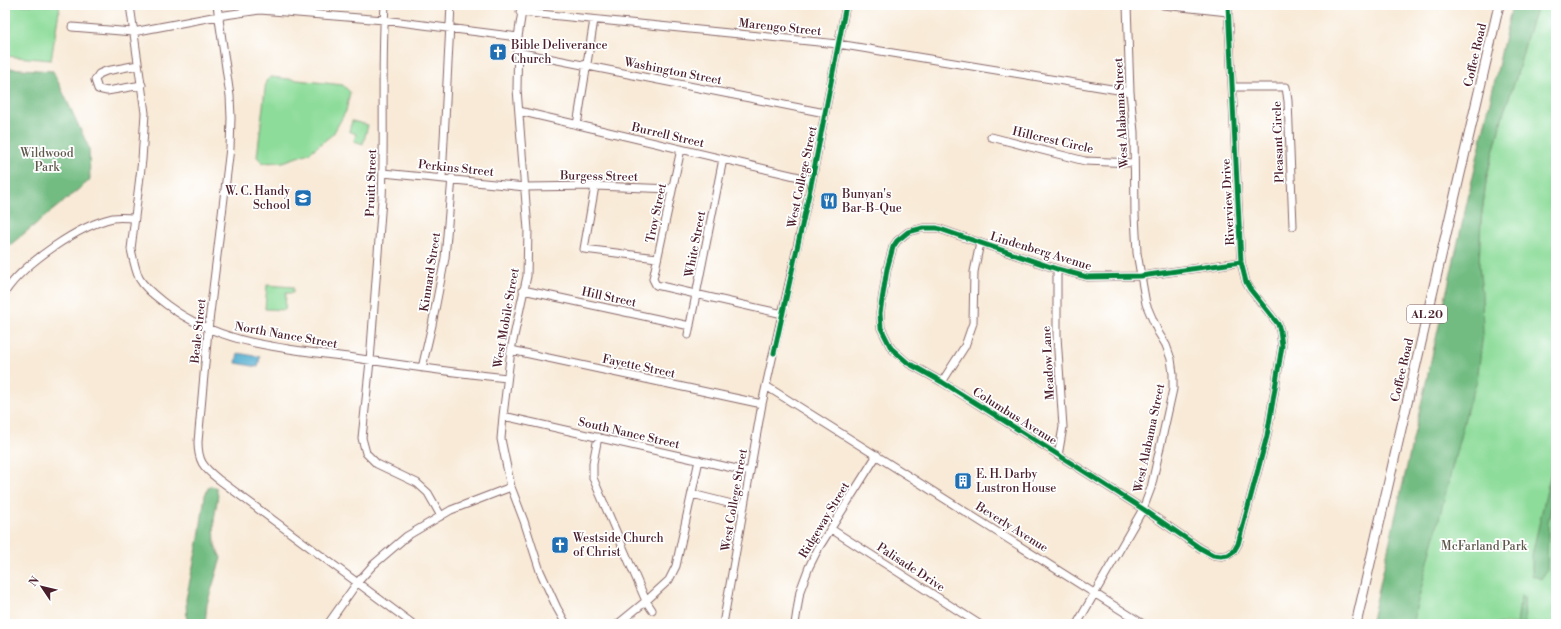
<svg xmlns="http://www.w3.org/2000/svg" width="1561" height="629" font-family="'Libre Bodoni',serif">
<rect width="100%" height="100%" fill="#fff"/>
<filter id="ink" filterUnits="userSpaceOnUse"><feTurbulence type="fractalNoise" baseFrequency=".025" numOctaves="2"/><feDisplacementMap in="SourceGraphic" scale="8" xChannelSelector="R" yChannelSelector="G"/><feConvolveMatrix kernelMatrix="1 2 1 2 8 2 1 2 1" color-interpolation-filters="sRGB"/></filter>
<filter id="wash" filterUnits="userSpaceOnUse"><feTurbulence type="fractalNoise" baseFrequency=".012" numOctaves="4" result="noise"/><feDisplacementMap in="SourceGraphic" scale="16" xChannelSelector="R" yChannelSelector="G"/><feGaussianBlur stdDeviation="0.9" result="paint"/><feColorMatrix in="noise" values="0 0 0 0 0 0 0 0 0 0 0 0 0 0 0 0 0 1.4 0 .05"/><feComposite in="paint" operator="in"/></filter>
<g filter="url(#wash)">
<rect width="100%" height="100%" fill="#f8ead7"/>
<path fill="#8ddc9a" stroke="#6c7e62" d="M5,5H60L51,60L5,56Z
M1538,5H1556V624H1391L1479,253L1481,220L1487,175L1504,111L1516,78L1528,33Z
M271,77L343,85L350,92L346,111L333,134L309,153L283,162L263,163L257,157L266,81Z
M352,121L368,125L363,144L354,141L356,134L349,131Z
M267,285L293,287V293H286L285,310L265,309Z"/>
<path fill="#72bc82" stroke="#5e6e56" d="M1512,5H1538L1528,33L1516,78L1504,111L1487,175L1481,220L1479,266L1482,292L1483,334L1477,381L1468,406L1412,624H1371Z
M5,68L53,71L89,148L90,180L5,249Z
M1556,451V487L1548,522L1547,570L1541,579L1532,575V555Z
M209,486L216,487L218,495L214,520L215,545L221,558L207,604L205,624H187L186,599L199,538L205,495Z
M1521,595L1524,597L1525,624H1517Z"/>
<path fill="#51adcf" stroke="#4e667d" d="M238,353L260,357L258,367L236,363Z"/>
</g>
<g filter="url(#ink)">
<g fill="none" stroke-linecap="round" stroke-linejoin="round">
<defs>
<path id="minor" d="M130,5L145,113L142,160L131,249C133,258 135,269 139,278C145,289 157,297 167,305C221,345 283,348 348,357C401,365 454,373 507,378
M217,5L230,96L231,118L230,148L208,330L198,442C198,461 203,467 218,479L413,624
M385,5C381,70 385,134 382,199L370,361L362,438L366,453L377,464L417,483L428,493L441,516
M523,5L518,37L517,89L528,230L527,276L511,350L503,416L501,439L511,487L524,521L540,571L557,608L566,624
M1163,5L1228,12
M1228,5L1241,262L1246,282L1250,289L1278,324L1280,331L1282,346L1267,436L1238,544L1234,551L1228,555L1221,556L1213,555L1200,548L1143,509L1038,442L942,382L908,363L891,348L881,328L880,313L887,269L893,247L897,241L908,232L923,228H937L1057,269L1087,277L1141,276L1241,262
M520,12L838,44L1130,92
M72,27L133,32L218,16L260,10L384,20L518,37
M517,52L825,113
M138,65L106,71L99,74L95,80L98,89L107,91L142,85
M1233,87H1286L1288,101L1293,226
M519,111L812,180
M577,125L594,20
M991,137L1085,161L1134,163
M681,149L653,279L656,285L783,314
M383,173L525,187L595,186L672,189
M442,178L451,5
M595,186L584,249L657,258
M1057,269V336L1063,427L1058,456
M523,290L690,326
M5,292C24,263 80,225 113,218C120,217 128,218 135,218
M688,335L723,159
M511,350L762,404
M422,368L432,325L445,258L452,178
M942,382L965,346L973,323L974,272L980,243
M766,386L1143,624
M503,416L750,472
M598,437L593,463V478L646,601L652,610
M692,494L744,507
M831,529L979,624
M328,624L357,583L373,565L407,536L451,510L511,487
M618,624L646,601L669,580L676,566L699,460
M723,624L762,404L812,180L846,5
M795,624L800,591L809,567L818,549L877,455
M1077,624L1143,509L1151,488L1173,389V374L1171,359L1166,345L1158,332L1146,304L1137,253L1135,215L1134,132L1130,92L1127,5"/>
<path id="major" d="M1356,624L1499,5"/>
</defs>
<use href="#minor" stroke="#876667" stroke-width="9"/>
<use href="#major" stroke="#876667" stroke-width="11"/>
<use href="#minor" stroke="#fff" stroke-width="7"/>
<use href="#major" stroke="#fff" stroke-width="9"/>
<defs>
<path id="cycleway" d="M1228,5L1241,262L1246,282L1250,289L1278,324L1280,331L1282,346L1267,436L1238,544L1234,551L1228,555L1221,556L1213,555L1200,548L1143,509L1038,442L942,382L908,363L891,348L881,328L880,313L887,269L893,247L897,241L908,232L923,228H937L1057,269L1087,277L1141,276L1241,262
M774,353L812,180L846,5"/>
</defs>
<use href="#cycleway" stroke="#fff" stroke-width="8"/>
<use href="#cycleway" stroke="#00873e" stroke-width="5"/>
</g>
</g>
<defs>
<symbol id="church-square" viewBox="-11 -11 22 22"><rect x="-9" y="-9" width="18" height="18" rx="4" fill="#1f6fb2" stroke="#fff"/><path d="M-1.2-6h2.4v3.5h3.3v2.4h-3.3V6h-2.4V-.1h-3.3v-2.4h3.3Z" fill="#fff"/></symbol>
<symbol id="school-square" viewBox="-11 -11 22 22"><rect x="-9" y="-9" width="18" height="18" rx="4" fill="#1f6fb2" stroke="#fff"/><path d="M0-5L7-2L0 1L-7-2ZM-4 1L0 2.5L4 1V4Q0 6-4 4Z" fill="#fff"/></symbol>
<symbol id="restaurant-square" viewBox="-11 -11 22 22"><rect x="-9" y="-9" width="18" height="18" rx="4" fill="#1f6fb2" stroke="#fff"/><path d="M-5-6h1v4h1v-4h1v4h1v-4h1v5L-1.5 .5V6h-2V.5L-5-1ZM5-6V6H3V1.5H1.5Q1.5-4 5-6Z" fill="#fff"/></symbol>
<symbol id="building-square" viewBox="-11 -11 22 22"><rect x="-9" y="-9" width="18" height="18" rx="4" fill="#1f6fb2" stroke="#fff"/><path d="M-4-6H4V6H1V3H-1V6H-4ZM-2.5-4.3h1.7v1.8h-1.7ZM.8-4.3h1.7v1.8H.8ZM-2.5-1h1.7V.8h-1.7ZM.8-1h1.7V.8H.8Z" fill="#fff"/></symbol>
</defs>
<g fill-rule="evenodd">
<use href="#church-square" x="488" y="42" width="20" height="20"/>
<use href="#school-square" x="293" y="188" width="20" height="20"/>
<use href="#restaurant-square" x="819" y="191" width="20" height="20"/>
<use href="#building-square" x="953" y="471" width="20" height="20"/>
<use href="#church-square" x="550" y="535" width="20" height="20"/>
</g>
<g text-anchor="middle" stroke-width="3.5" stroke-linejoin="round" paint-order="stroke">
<rect fill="#fff" stroke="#80626b" stroke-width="1" x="1407" y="305" width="40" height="18" rx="3"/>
<g font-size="11" font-weight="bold" fill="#4a1f2b">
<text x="1427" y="318">AL 20</text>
</g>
<g font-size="12" fill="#4a1f2b" stroke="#fff">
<text transform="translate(780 27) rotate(6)" y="4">Marengo Street</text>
<text transform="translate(1475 55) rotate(-77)" y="4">Coffee Road</text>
<text transform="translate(673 71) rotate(11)" y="4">Washington Street</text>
<text transform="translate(1121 113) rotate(-93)" y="4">West Alabama Street</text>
<text transform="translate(668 135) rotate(13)" y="4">Burrell Street</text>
<text transform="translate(1053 140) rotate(13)" y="4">Hillcrest Circle</text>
<text transform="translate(1278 142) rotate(-92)" y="4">Pleasant Circle</text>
<text transform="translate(456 168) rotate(6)" y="4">Perkins Street</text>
<text transform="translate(599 176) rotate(1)" y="4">Burgess Street</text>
<text transform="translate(802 177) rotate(-78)" y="4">West College Street</text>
<text transform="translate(371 183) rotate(-88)" y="4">Pruitt Street</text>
<text transform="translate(1228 202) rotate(-93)" y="4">Riverview Drive</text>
<text transform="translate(656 213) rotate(-78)" y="4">Troy Street</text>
<text transform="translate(695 244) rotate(-79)" y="4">White Street</text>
<text transform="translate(1041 251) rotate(17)" y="4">Lindenberg Avenue</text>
<text transform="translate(430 272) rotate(-81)" y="4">Kinnard Street</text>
<text transform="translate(609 297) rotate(12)" y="4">Hill Street</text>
<text transform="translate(506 318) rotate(-80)" y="4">West Mobile Street</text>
<text transform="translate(198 331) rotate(-84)" y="4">Beale Street</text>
<text transform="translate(286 335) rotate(10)" y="4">North Nance Street</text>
<text transform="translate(1048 363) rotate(-93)" y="4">Meadow Lane</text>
<text transform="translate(639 366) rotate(12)" y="4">Fayette Street</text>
<text transform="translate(1402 370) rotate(-77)" y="4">Coffee Road</text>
<text transform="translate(1015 416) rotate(32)" y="4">Columbus Avenue</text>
<text transform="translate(629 433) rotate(13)" y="4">South Nance Street</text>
<text transform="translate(1149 438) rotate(-78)" y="4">West Alabama Street</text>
<text transform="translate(734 500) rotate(-80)" y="4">West College Street</text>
<text transform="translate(824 520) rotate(-59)" y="4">Ridgeway Street</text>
<text transform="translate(1012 527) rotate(32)" y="4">Beverly Avenue</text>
<text transform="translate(911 567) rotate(33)" y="4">Palisade Drive</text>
</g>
<g font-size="12" fill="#4a1f2b" stroke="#fff" text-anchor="start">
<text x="511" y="49">Bible Deliverance<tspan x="511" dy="14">Church</tspan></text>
<text x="290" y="195" text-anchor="end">W. C. Handy<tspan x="290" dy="14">School</tspan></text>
<text x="842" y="198">Bunyan's<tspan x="842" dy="14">Bar-B-Que</tspan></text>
<text x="976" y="478">E. H. Darby<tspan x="976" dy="14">Lustron House</tspan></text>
<text x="573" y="542">Westside Church<tspan x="573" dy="14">of Christ</tspan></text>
</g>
<g font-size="12" fill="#5e584c" stroke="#fff">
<text x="47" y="157">Wildwood<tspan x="47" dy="14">Park</tspan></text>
<text x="1484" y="550">McFarland Park</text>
</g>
</g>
<rect width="1561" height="629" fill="none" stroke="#fff" stroke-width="20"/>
<g transform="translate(42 587) rotate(305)" stroke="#ffffff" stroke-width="3" paint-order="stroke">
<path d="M0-3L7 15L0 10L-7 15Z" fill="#4a1f2b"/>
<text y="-6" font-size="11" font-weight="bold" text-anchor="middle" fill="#4a1f2b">N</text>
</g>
</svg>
